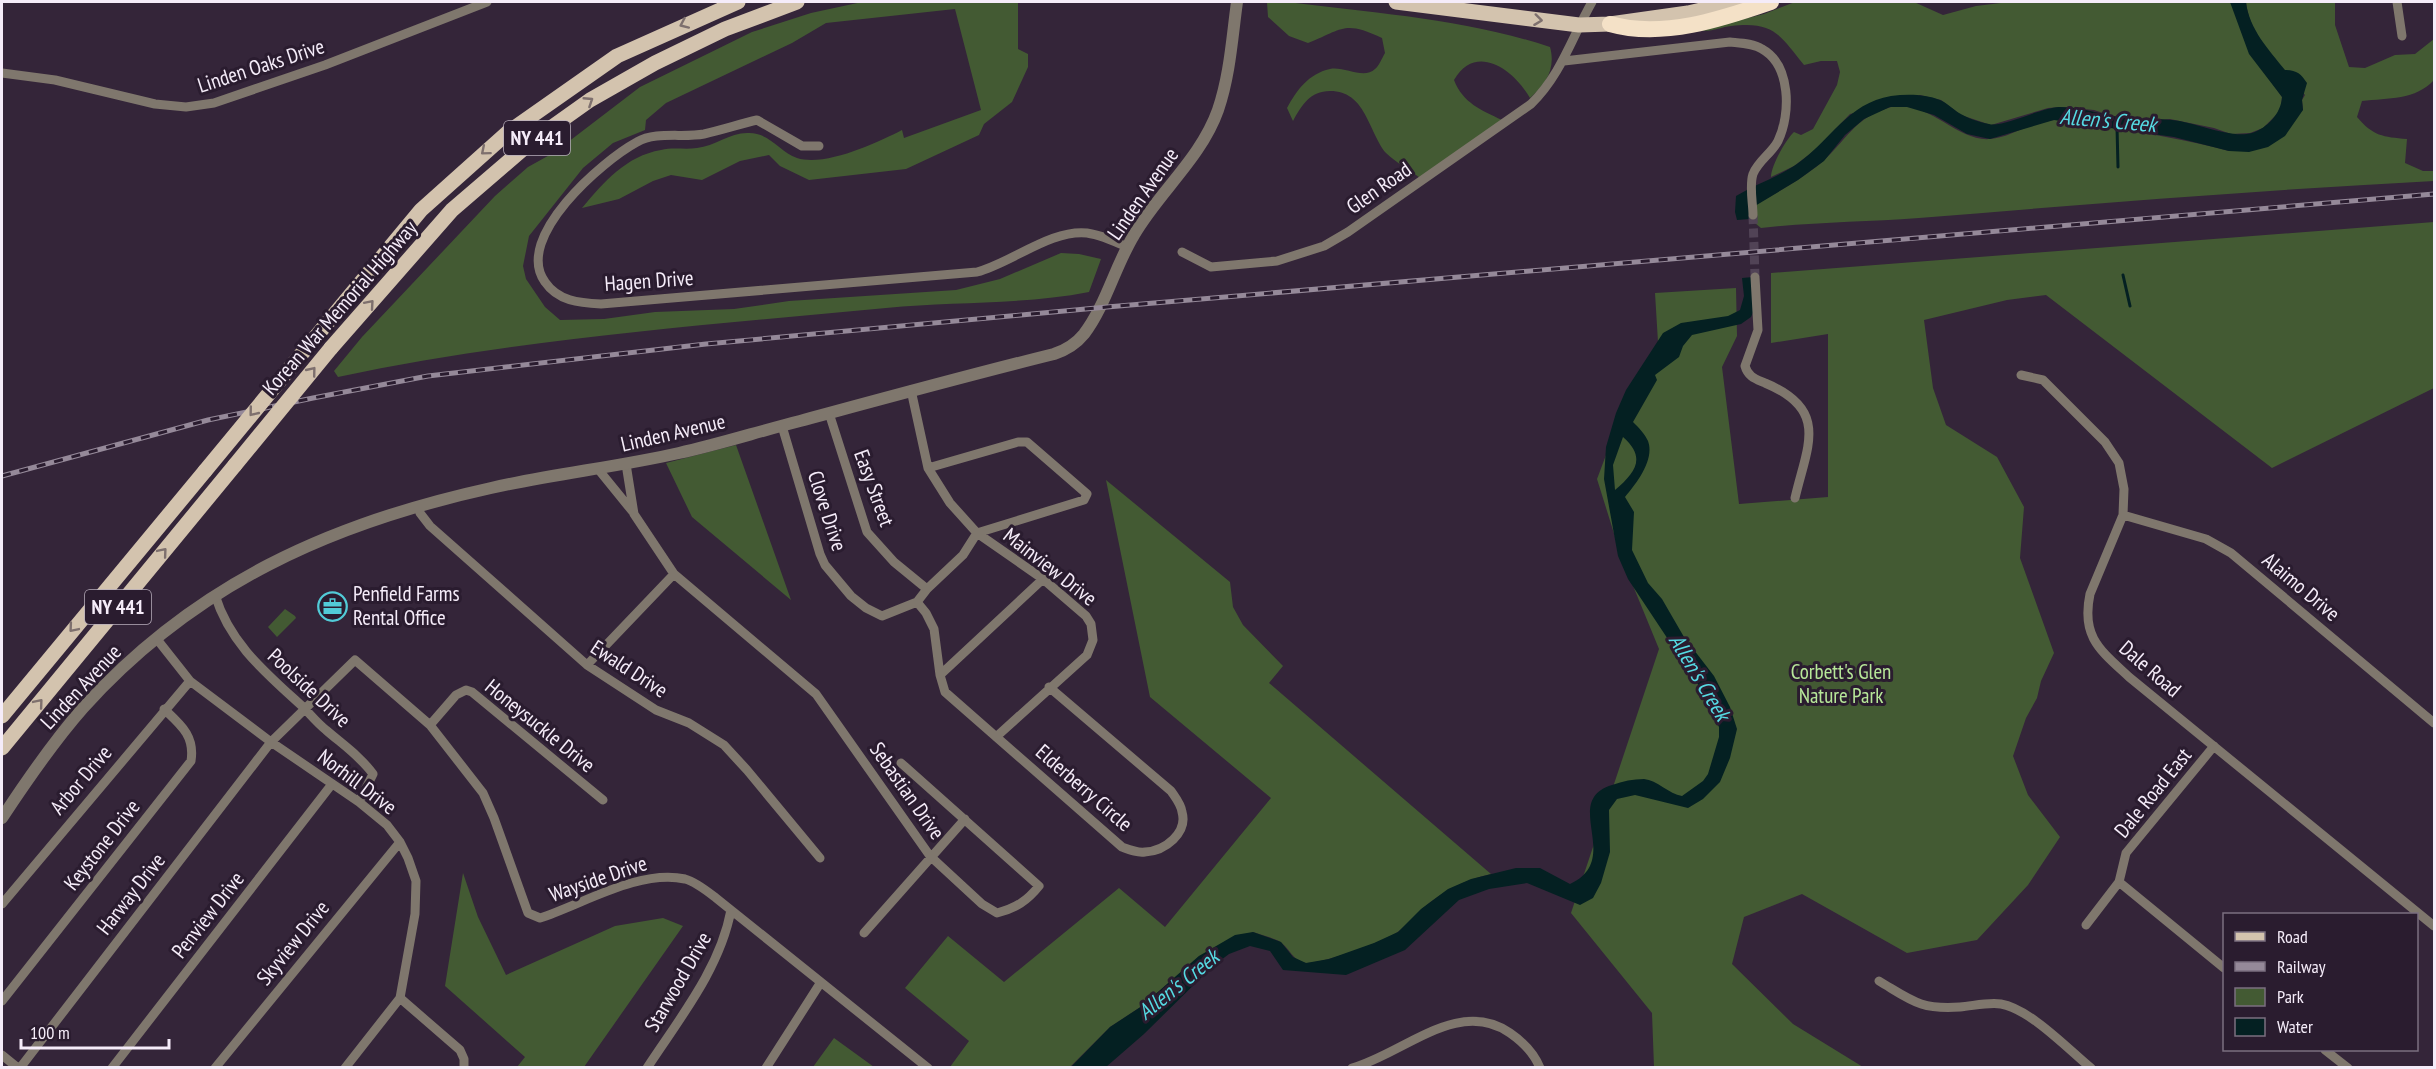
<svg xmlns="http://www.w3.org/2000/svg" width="2436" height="1069" font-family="'PT Sans Narrow',sans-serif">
<rect width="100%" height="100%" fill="#342539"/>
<path fill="#435a33" d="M862,2H1018V49L1028,54V67L1012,102L984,124L979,135L906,169L809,180L780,166L769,155L740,161L702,180L671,175L653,181L619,199L582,208C604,182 626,156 661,150C673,147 685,150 697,148C715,146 731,132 749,133C770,133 780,152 797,158C825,167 877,143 902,130L904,138L981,110L955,9L826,23L792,43L666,103L646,120L645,130L613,143L583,168L529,236L523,266L526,279L545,307L560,320L604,319L655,312L734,309L789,301L956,290L1000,279L1061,253L1079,254L1101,259L1089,292C1023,305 954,301 886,308C704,325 518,339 338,377L334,371L362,337L495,196L528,167L555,152L640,87L752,32L811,13Z
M1267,2H1287C1374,13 1466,19 1550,47C1556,68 1546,85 1530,98C1514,70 1476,42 1454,80C1463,103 1481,110 1502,120L1420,178C1410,170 1395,162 1386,153C1368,131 1366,91 1330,91C1310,91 1302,105 1293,121L1287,108C1297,90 1308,74 1330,69C1344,66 1364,80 1375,69C1379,66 1382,58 1385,53L1382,38C1344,20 1343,29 1308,43L1289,36L1268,17Z
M1795,2H1914L1943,15L1976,6L2009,2H2230L2272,83L2282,97L2281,106L2277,114L2263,128L2250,133L2231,134L2214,128L2170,119L2153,120L2112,116L2094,110L2061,107L2048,108L1991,125L1961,115L1941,100L1920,95L1850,114L1815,150L1794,166L1771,177C1771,166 1786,139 1794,132L1801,135L1813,129L1837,85L1840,72L1837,61H1821L1804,65C1780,35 1774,21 1731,26C1721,27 1709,33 1699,30L1764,14Z
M2246,2H2335V25L2349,67L2365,68L2395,55L2415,54L2434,39V80C2416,100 2388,98 2362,101L2357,117C2373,136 2383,137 2407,139L2405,163L2423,171H2434V181C2262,190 2091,204 1919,218C1866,222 1814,222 1761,228L1750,219V208C1774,194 1801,180 1822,162C1846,141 1854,118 1888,108C1926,96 1956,142 1990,139C2011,138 2033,120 2055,120C2071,120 2089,124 2105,127C2147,133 2188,140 2229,151L2303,110L2302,100L2305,95C2284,68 2249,37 2246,2Z
M2434,222V388L2272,468L2046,295L2007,300L1924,320L1933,388L1946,425L1997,457L2024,507L2020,558L2054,653L2041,681L2037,698L2026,718L2013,756L2028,795L2060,837L2028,885L1977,940L1907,953L1802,894L1744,917L1732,964L1793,1024L1863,1067H1654L1652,1013L1571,913L1659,649L1622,559L1597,479L1623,410L1658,342L1655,293L1736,288L1737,336L1722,367L1739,504L1828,497V334L1771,343V273Z
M736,445L791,600L692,517L666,463Z
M1106,480L1230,582L1233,607L1243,625L1283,666L1269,683L1491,874C1464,880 1443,891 1422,909C1414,916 1407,925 1399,931C1384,942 1324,963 1307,963C1293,962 1289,947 1279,941C1271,937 1261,935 1253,932L1199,956L1142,1006L1110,1027L1070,1067H950L969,1041L905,988L948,936L1004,982L1119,888L1165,927L1271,798L1150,697Z
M285,609L295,616L296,618L277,637L268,627Z
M463,873L478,917L506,975L615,926L663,918L683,926L584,1067H517L525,1057L445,986Z
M834,1038L874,1067H813Z"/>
<path fill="#042022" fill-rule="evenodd" d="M2230,2H2246C2249,29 2269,50 2285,70C2297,70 2301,74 2307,83L2302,100L2303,110L2285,136L2268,147L2249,152L2229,151L2174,137L2054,120L1990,139L1967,134L1934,115L1907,107H1890L1864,119L1845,135L1824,161L1798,180L1750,209V219L1737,220L1735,212L1736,196C1756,184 1778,177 1797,164C1830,141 1848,103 1891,96C1907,94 1925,94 1940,100C1947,103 1953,109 1959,113C1967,118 1979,122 1989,124C2002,128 2040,108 2059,107C2078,107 2094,112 2112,116C2132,120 2152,118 2172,120C2195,122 2230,139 2252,133C2267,128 2281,114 2282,97L2249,54Z
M1753,277L1754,310L1751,317L1741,324L1692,335L1683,346L1679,357L1655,375L1657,380L1633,422C1638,427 1645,434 1648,441C1655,460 1636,484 1625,497L1634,512L1632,550L1648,583L1662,599L1684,637L1714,676L1730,707L1737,729L1730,758L1720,782L1703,799L1688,808L1635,795L1617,799L1609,810L1610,852L1601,883L1593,898L1580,905L1527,883L1489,889L1459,900L1405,950L1346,975L1283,970L1270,951L1250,946L1229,954L1213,966L1144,1034L1106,1067L1070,1068L1110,1027L1142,1006L1199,956L1235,935L1253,932L1281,942L1293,957L1306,963L1329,959L1374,943L1398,932L1421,909L1448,889L1471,879L1516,868H1540L1570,884C1624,859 1560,801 1612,785C1623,781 1633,779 1644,779C1657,780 1669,794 1682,796L1703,781L1708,774L1719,737V727L1699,686L1628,579L1618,556L1604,479L1606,447L1616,413L1626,390L1663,333L1681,323L1728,316L1740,310L1744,296L1742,278ZM1623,437C1647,458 1635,473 1615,490L1613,465Z"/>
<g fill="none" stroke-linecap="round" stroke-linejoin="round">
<path stroke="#042022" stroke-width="3" d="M2117,127L2118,167
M2123,275L2130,306"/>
<path stroke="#514356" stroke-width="9" stroke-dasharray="9 4.5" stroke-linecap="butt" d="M1753,215L1755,277"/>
<path stroke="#7f776d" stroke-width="9" d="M2397,2L2402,36
M1564,61L1730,42C1741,43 1753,43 1762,49C1791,65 1791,114 1778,141C1772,153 1758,161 1753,174C1749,186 1753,203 1753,215
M2,73L55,80L155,104L186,107L214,103L325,65L487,2
M819,146H802L757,120C740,124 722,130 704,134C683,138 656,131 637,142C602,161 513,238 545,282C558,301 579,303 601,304L977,272C1011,263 1052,229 1087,233C1101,235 1114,241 1127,247
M1182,252L1211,267L1277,261L1324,246L1348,232L1531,104C1561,75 1572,37 1592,2
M1755,277L1758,330L1745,366C1748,377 1756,379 1765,383C1830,410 1807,446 1795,498
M2021,375L2043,380L2105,442L2119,463L2124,489L2123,515L2090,594C2081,637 2100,650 2129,677L2434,926
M911,390L928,468L950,503L977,533L1043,579L1086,616L1091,624L1093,640L1087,655L996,737
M829,413L867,532L894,562L927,589
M782,426L820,554L825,565L851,596L866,608L882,616L917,602L927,589L963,555L977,533
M626,464L634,514L674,574L816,694L930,856L982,904L997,913C1016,908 1027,901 1039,886L901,763
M928,468L1018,442H1027L1087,494L1084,500L977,533
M598,469L633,512
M418,506L420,513L430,526L587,665L656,710L689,723L724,745L747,770L820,858
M2123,515L2206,539L2231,553L2434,723
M215,595C230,644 266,673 303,707C310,714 317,723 326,730C342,744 360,756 373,774L359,802
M917,602L926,613L934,629L940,675L945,692L1122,847C1130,850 1137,853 1145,852C1165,851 1188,833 1182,812C1181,804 1175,797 1171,791L1049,687
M156,638L190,681L271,742L359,802L387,825L400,842L408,858L416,881L415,914L400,998L345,1068
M587,665L674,574
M940,675L1043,579
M430,725L456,695L466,690L472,692L603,800
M2119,882L2224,968
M2,904L190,681
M2086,925L2119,882L2126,853L2214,746
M864,933L965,819
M1879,981C1911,1000 1920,1010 1960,1007C1973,1006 1988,1002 2001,1004C2030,1009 2068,1049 2091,1068
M400,998L460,1050L464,1059V1068
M2,1001L191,761C195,736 181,725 164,709
M2325,1050L2348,1068
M2,1055L18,1068
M20,1068L271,742L355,660L430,725L483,793L494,818L528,913L540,918C583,904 639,869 685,879C696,882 707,891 716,898L928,1068
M112,1068L332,784
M215,1068L400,842
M647,1068C679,1019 720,969 731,910
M766,1068L821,982
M1352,1068C1403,1054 1458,997 1510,1033C1523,1042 1534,1053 1540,1068"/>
<path stroke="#7f776d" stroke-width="12" d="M2,818C27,780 53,742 83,708C195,584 331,523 491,488C553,474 617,467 679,453C720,444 760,431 800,421C885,398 969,375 1054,354C1066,350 1076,344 1084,334C1106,305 1115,266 1134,235C1159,192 1201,158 1218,110C1230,75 1232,38 1237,2"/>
<path stroke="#d3c3ae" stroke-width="15" d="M1396,2L1579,25L1610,24L1688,13L1736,2
M331,348L452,210L531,142L590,100L655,63L725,29L797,2
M304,351L421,210L507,133L617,56L738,2
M2,716L205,471
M2,748L235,465"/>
<path stroke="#f4e1c7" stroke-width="16" d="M1610,24C1662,39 1722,19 1771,2"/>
<defs>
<path id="rail" d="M2,476L208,420L313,398L428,376L706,344L1107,307L2434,194"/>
</defs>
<use href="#rail" stroke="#958999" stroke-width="5"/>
<use href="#rail" stroke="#2a1c2f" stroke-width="3" stroke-dasharray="9" stroke-linecap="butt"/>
<path stroke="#d3c3ae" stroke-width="15" d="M235,465L331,348
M205,471L304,351"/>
</g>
<defs><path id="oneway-chevron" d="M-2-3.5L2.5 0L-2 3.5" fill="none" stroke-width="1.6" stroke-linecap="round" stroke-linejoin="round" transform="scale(1.5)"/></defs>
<g stroke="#7e706e">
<use href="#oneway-chevron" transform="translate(1538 20) rotate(7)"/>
<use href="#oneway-chevron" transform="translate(684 24) rotate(156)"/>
<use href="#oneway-chevron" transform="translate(589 101) rotate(-33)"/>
<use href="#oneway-chevron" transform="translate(485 151) rotate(140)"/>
<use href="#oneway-chevron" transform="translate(370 304) rotate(-49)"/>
<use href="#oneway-chevron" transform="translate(312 371) rotate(-51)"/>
<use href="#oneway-chevron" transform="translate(253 412) rotate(129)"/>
<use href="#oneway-chevron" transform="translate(163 552) rotate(-50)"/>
<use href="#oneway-chevron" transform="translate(73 628) rotate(130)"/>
<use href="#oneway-chevron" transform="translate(39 703) rotate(-50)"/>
</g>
<defs>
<symbol id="office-ring" viewBox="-11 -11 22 22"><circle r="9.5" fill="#2a1c2f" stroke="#52cbd7" stroke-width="1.5"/><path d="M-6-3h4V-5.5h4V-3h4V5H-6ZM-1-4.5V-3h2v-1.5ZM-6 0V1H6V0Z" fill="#52cbd7"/></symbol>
</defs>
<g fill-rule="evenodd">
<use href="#office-ring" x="316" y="590" width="33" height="33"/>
</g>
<g text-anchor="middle" stroke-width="6" stroke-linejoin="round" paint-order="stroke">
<g fill="#2a1c2f" stroke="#b8aebc" stroke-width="1.5">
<rect x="504" y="121" width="66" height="34" rx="4.5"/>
<rect x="85" y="590" width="66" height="34" rx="4.5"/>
</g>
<g font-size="20" font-weight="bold" fill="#f5ecf9">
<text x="537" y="145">NY 441</text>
<text x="118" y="614">NY 441</text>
</g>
<g font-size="21" fill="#f5ecf9" stroke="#2a1c2f">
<text transform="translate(261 66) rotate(-18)" y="7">Linden Oaks Drive</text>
<text transform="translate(1379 188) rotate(-35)" y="7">Glen Road</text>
<text transform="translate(1143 194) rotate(-55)" y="7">Linden Avenue</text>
<text transform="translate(649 281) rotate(-4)" y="7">Hagen Drive</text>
<text transform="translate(340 308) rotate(-49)" y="7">Korean War Memorial Highway</text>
<text transform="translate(673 433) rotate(-13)" y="7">Linden Avenue</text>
<text transform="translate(874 488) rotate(70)" y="7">Easy Street</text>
<text transform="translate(827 511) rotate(72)" y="7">Clove Drive</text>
<text transform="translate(1050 567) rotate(38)" y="7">Mainview Drive</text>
<text transform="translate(2301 587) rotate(40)" y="7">Alaimo Drive</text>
<text transform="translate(629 669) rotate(33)" y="7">Ewald Drive</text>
<text transform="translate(2150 669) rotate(41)" y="7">Dale Road</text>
<text transform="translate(81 687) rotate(-47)" y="7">Linden Avenue</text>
<text transform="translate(309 688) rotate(43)" y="7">Poolside Drive</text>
<text transform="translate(540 726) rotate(39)" y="7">Honeysuckle Drive</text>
<text transform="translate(81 780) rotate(-50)" y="7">Arbor Drive</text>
<text transform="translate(357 782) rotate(37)" y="7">Norhill Drive</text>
<text transform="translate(1084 788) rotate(41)" y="7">Elderberry Circle</text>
<text transform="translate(907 791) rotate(55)" y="7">Sebastian Drive</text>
<text transform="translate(2153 793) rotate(-51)" y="7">Dale Road East</text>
<text transform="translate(102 845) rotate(-52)" y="7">Keystone Drive</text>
<text transform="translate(598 879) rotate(-19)" y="7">Wayside Drive</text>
<text transform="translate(131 894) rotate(-52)" y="7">Harway Drive</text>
<text transform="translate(208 915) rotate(-52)" y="7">Penview Drive</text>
<text transform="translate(293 943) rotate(-51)" y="7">Skyview Drive</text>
<text transform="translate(678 982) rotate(-60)" y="7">Starwood Drive</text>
</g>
<g font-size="21" fill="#f5ecf9" stroke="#2a1c2f" text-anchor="start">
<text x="353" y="601">Penfield Farms<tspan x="353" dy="24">Rental Office</tspan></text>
</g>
<g font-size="21" fill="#b7e799" stroke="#2a1c2f">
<text x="1841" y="679">Corbett's Glen<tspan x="1841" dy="24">Nature Park</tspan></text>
</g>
<g font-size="22" font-style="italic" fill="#55dae3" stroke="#2a1c2f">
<text transform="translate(2108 120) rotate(5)" y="8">Allen's Creek</text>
<text transform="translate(1700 677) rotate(59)" y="8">Allen's Creek</text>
<text transform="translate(1178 984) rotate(-39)" y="8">Allen's Creek</text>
</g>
</g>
<rect width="2436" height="1069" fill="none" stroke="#f5ecf9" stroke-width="6"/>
<rect x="2223" y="913" width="195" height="138" fill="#2a1c2f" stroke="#7b6f80" stroke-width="1.5"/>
<rect x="2235" y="932" width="30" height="9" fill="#d3c3ae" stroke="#7b6f80" stroke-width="1.5"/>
<text x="2277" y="943" font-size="18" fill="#f5ecf9">Road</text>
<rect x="2235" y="962" width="30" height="9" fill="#958999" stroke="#7b6f80" stroke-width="1.5"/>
<text x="2277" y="973" font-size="18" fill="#f5ecf9">Railway</text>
<rect x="2235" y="988" width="30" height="18" fill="#435a33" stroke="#7b6f80" stroke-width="1.5"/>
<text x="2277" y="1003" font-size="18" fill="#f5ecf9">Park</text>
<rect x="2235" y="1018" width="30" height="18" fill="#042022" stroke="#7b6f80" stroke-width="1.5"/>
<text x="2277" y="1033" font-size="18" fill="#f5ecf9">Water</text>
<path d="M21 1039v9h148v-9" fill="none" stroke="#f5ecf9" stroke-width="3"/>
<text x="30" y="1039" font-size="18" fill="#f5ecf9" stroke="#2a1c2f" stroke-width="4.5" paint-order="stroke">100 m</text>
</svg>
